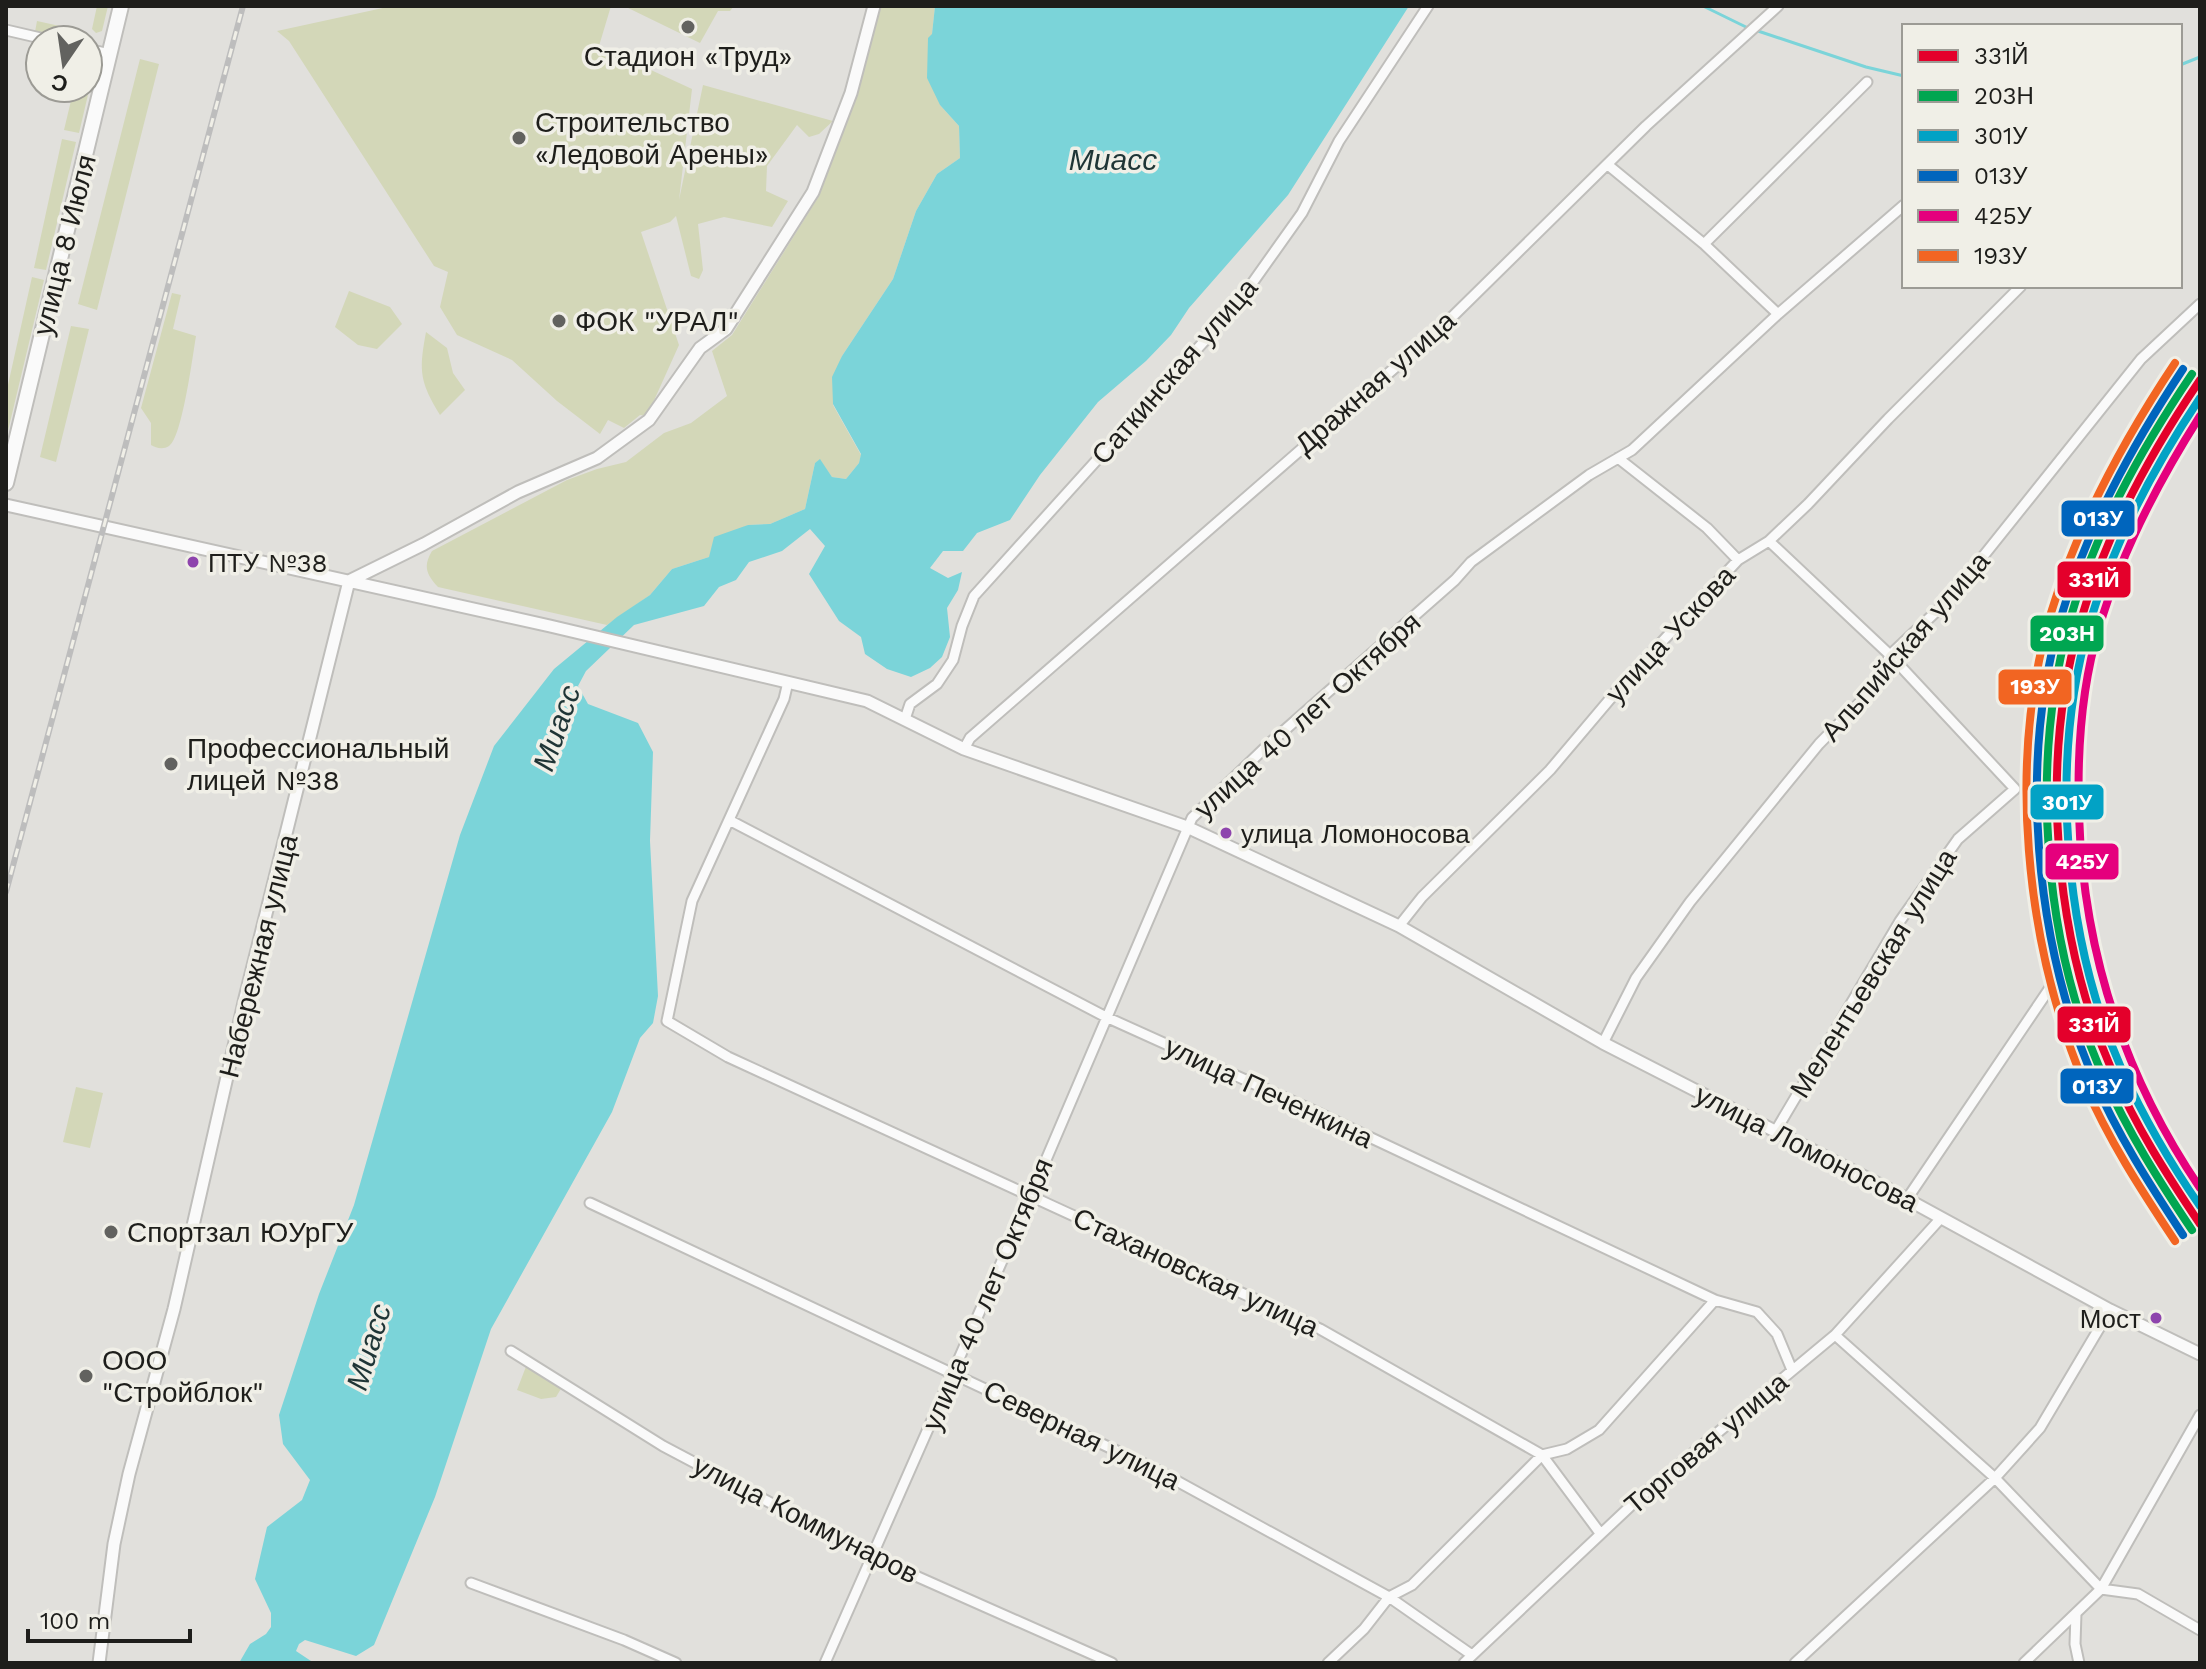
<svg xmlns="http://www.w3.org/2000/svg" width="2206" height="1669" font-family="'Work Sans',sans-serif">
<rect width="100%" height="100%" fill="#e1e0dc"/>
<path fill="#d3d7b8" d="M97,6H108L102,31L96,33L92,29Z
M392,6H611L599,46L692,89L679,200L703,85L833,121L819,134L809,137L797,125L767,166L766,191L788,201L772,227L724,217L698,224L703,270L699,279L691,276L676,216L670,222L641,232L679,345L647,416L640,415L624,428L608,420L600,434L557,401L512,360L457,335L440,307L448,272L434,266L289,41L277,31Z
M624,6H734L730,11H718L700,43Z
M881,6H935L932,34L940,105L959,126L960,158L937,174L916,211L893,279L842,356L833,405L861,455L859,463L846,479L832,477L820,460L815,463L805,509L770,524L748,525L709,557L672,569L650,595L607,625L438,587C426,574 423,566 432,551L567,480L597,469L626,462L664,433L691,423L727,396L712,351L732,335L819,196L857,96Z
M37,21L82,31L80,40L35,32Z
M140,59L159,64L97,310L78,304Z
M88,64L95,65L79,133L64,130L74,88H88Z
M62,139L76,142L46,270L34,268Z
M32,277L44,280L6,439V394Z
M349,291L390,307L402,324L377,349L358,345L335,327Z
M172,293L181,295L173,329L196,336C193,354 182,439 169,446C163,450 156,448 151,445V423L141,408Z
M71,326L89,329L56,462L40,457Z
M426,332L447,348L453,373L465,390L440,415C419,381 419,370 426,332Z
M76,1087L103,1093L90,1148L63,1142Z
M527,1364L562,1387L556,1397L541,1399L517,1390Z"/>
<path fill="#7bd4d9" d="M935,6H1409L1288,195L1189,308L1171,335L1146,361L1098,402L1040,475L1010,520L977,533L963,551H943L930,568L948,578L962,572L958,590L947,608L950,637L942,657L930,668L911,677L887,669L865,654L861,637L839,621L809,574L825,546L810,529L782,551L749,562L736,580L719,587L704,606L634,625L586,671L578,686L588,704L638,723L653,752L650,841L658,996L653,1023L640,1038L612,1112L491,1329L435,1497L374,1645L356,1656L305,1640L299,1644L296,1651L314,1663H239L250,1644L266,1634L271,1627V1613L255,1579L267,1527L302,1500L310,1480L283,1444L279,1415L319,1294L354,1205L460,835L494,746L554,669L617,617L650,595L672,569L709,557L714,537L748,525L770,524L805,509L815,463L820,459L832,477L846,479L859,463L861,454L833,404L832,377L842,356L893,279L916,211L937,174L960,158L959,126L940,105L927,78L928,38L932,34Z"/>
<g fill="none" stroke-linecap="round" stroke-linejoin="round">
<path stroke="#7bd4d9" stroke-width="3" d="M1703,6L1748,28
M1755,30L1866,67L1904,76
M2180,65L2200,57"/>
<defs>
<path id="minor" d="M6,30L49,40
M88,49L109,54
M1608,165L1704,244L1778,314
M1704,244L1867,82
M1618,458L1707,528L1738,560
M1769,541L1890,655L2015,789L1958,839L1900,921L1775,1132
M788,682L784,699L692,901L667,1021L728,1057L1320,1329L1542,1455L1600,1533
M905,719L910,704L937,684L953,660L962,626L974,596L1236,306L1302,213L1339,141L1428,6
M964,749L970,738L1445,324L1646,126L1778,6
M729,820L1106,1017L1312,1110L1715,1300L1757,1312L1777,1334L1792,1370
M1399,926L1422,897L1550,770L1621,686L1738,560L1769,541L1808,504L1888,419L2021,286
M1603,1043L1636,978L1690,902L1819,744L1877,685L1890,655L1940,608L1965,579L2141,359L2200,304
M1907,1199L2058,976
M590,1203L1153,1468L1389,1597L1472,1655
M1835,1335L1995,1478L2101,1589L2138,1594L2200,1630
M511,1351L663,1446L873,1557L1112,1663
M471,1583L624,1640L676,1663
M2076,1613L2075,1644L2079,1663
M825,1663L1031,1195L1192,818L1271,742L1455,580L1471,562L1589,475L1632,450L1778,314L1904,205
M1328,1663L1364,1629L1389,1597L1412,1585L1542,1455L1567,1449L1599,1430L1715,1300
M1464,1663L1639,1498L1835,1335L1941,1218
M1795,1663L1995,1478L2040,1428L2110,1310
M2024,1663L2101,1589L2200,1415"/>
<path id="tertiary" d="M6,505L550,626L867,701L964,749L1187,827L1399,926L1603,1043L1892,1191L2110,1310L2200,1354
M99,1663L114,1544L129,1474L174,1309L245,998L349,581L424,544L518,492L597,458L649,420L700,348L726,329L813,192L851,93L874,6"/>
<path id="primary" d="M6,483L121,6"/>
</defs>
<use href="#minor" stroke="#bfbebb" stroke-width="13"/>
<use href="#tertiary" stroke="#bfbebb" stroke-width="15"/>
<use href="#primary" stroke="#bfbebb" stroke-width="18"/>
<use href="#minor" stroke="#fafafa" stroke-width="9"/>
<use href="#tertiary" stroke="#fafafa" stroke-width="11"/>
<use href="#primary" stroke="#fafafa" stroke-width="14"/>
<defs>
<path id="rail" d="M6,892L243,6"/>
</defs>
<use href="#rail" stroke="#bdbdbd" stroke-width="6"/>
<use href="#rail" stroke="#f0efe7" stroke-width="3" stroke-dasharray="9" stroke-linecap="butt"/>
<defs>
<path id="rail-1" d="M2200,380C2149,455 2105,535 2080,623C2039,763 2054,939 2113,1073C2136,1127 2167,1175 2200,1224"/>
<path id="rail-2" d="M2192,374C2140,451 2094,533 2069,623C2030,765 2043,943 2104,1078C2128,1132 2159,1181 2192,1230"/>
<path id="rail-3" d="M2200,398C2153,468 2113,544 2089,625C2049,763 2064,939 2122,1070C2144,1118 2170,1163 2200,1206"/>
<path id="rail-4" d="M2183,369C2132,446 2087,527 2061,617C2018,763 2035,939 2093,1078C2117,1134 2150,1185 2183,1235"/>
<path id="rail-5" d="M2200,416C2158,482 2121,553 2099,628C2081,688 2077,752 2079,814C2083,950 2124,1076 2200,1188"/>
<path id="rail-6" d="M2175,363C2123,441 2078,523 2051,613C2007,760 2025,942 2084,1083C2108,1139 2141,1190 2175,1241"/>
</defs>
<use href="#rail-1" stroke="#f0efe7" stroke-width="14"/>
<use href="#rail-2" stroke="#f0efe7" stroke-width="14"/>
<use href="#rail-3" stroke="#f0efe7" stroke-width="14"/>
<use href="#rail-4" stroke="#f0efe7" stroke-width="14"/>
<use href="#rail-5" stroke="#f0efe7" stroke-width="14"/>
<use href="#rail-6" stroke="#f0efe7" stroke-width="14"/>
<use href="#rail-1" stroke="#e4002b" stroke-width="8"/>
<use href="#rail-2" stroke="#00a651" stroke-width="8"/>
<use href="#rail-3" stroke="#02a2c5" stroke-width="8"/>
<use href="#rail-4" stroke="#0065bd" stroke-width="8"/>
<use href="#rail-5" stroke="#e5007d" stroke-width="8"/>
<use href="#rail-6" stroke="#f26522" stroke-width="8"/>
</g>
<g fill="#62625f" stroke="#f0efe7" stroke-width="3">
<circle cx="688" cy="27" r="8"/>
<circle cx="519" cy="138" r="8"/>
<circle cx="559" cy="321" r="8"/>
<circle cx="171" cy="764" r="8"/>
<circle cx="111" cy="1232" r="8"/>
<circle cx="86" cy="1376" r="8"/>
</g>
<g fill="#8e44ad" stroke="#f0efe7" stroke-width="3">
<circle cx="193" cy="562" r="7"/>
<circle cx="1226" cy="833" r="7"/>
<circle cx="2156" cy="1318" r="7"/>
</g>
<g text-anchor="middle" stroke-width="7" stroke-linejoin="round" paint-order="stroke">
<g font-size="26" fill="#1e1e1b" stroke="#f0efe7" text-anchor="start">
<text x="208" y="572">ПТУ №38</text>
<text x="1241" y="843">улица Ломоносова</text>
<text x="2141" y="1328" text-anchor="end">Мост</text>
</g>
<g font-size="28" fill="#1e1e1b" stroke="#f0efe7" text-anchor="start">
<text x="688" y="66" text-anchor="middle">Стадион «Труд»</text>
<text x="535" y="132">Строительство<tspan x="535" dy="32">«Ледовой Арены»</tspan></text>
<text x="575" y="331">ФОК "УРАЛ"</text>
<text x="187" y="758">Профессиональный<tspan x="187" dy="32">лицей №38</tspan></text>
<text x="127" y="1242">Спортзал ЮУрГУ</text>
<text x="102" y="1370">ООО<tspan x="102" dy="32">"Стройблок"</tspan></text>
</g>
<g font-size="28" fill="#1e1e1b" stroke="#f0efe7">
<text transform="translate(64 245) rotate(-76)" y="10">улица 8 Июля</text>
<text transform="translate(1174 371) rotate(-49)" y="10">Саткинская улица</text>
<text transform="translate(1375 382) rotate(-41)" y="10">Дражная улица</text>
<text transform="translate(1670 634) rotate(-47)" y="10">улица Ускова</text>
<text transform="translate(1905 646) rotate(-49)" y="10">Альпийская улица</text>
<text transform="translate(1307 715) rotate(-42)" y="10">улица 40 лет Октября</text>
<text transform="translate(258 956) rotate(-76)" y="10">Набережная улица</text>
<text transform="translate(1873 973) rotate(-58)" y="10">Мелентьевская улица</text>
<text transform="translate(1269 1092) rotate(25)" y="10">улица Печенкина</text>
<text transform="translate(1807 1148) rotate(27)" y="10">улица Ломоносова</text>
<text transform="translate(1196 1272) rotate(25)" y="10">Стахановская улица</text>
<text transform="translate(987 1294) rotate(-67)" y="10">улица 40 лет Октября</text>
<text transform="translate(1082 1435) rotate(26)" y="10">Северная улица</text>
<text transform="translate(1706 1443) rotate(-40)" y="10">Торговая улица</text>
<text transform="translate(806 1519) rotate(27)" y="10">улица Коммунаров</text>
</g>
<g font-size="30" font-style="italic" fill="#1f3536" stroke="#f0efe7">
<text x="1113" y="170">Миасс</text>
<text transform="translate(557 728) rotate(-71)" y="10">Миасс</text>
<text transform="translate(369 1347) rotate(-73)" y="10">Миасс</text>
</g>
</g>
<g stroke="#f0efe7" stroke-width="3">
<rect x="2060" y="499" width="76" height="39" rx="8" fill="#0065bd"/>
<rect x="2056" y="560" width="76" height="39" rx="8" fill="#e4002b"/>
<rect x="2029" y="614" width="76" height="39" rx="8" fill="#00a651"/>
<rect x="1997" y="668" width="76" height="38" rx="8" fill="#f26522"/>
<rect x="2029" y="783" width="76" height="38" rx="8" fill="#02a2c5"/>
<rect x="2044" y="842" width="76" height="39" rx="8" fill="#e5007d"/>
<rect x="2056" y="1005" width="76" height="39" rx="8" fill="#e4002b"/>
<rect x="2059" y="1067" width="76" height="38" rx="8" fill="#0065bd"/>
</g>
<g font-size="22" text-anchor="middle" font-weight="bold" fill="#fff">
<text x="2098" y="526">013У</text>
<text x="2094" y="587">331Й</text>
<text x="2067" y="641">203Н</text>
<text x="2035" y="694">193У</text>
<text x="2067" y="810">301У</text>
<text x="2082" y="869">425У</text>
<text x="2094" y="1032">331Й</text>
<text x="2097" y="1094">013У</text>
</g>
<rect width="2206" height="1669" fill="none" stroke="#1e1e1b" stroke-width="16"/>
<rect x="1902" y="24" width="280" height="264" fill="#f0efe7" stroke="#9c9b95" stroke-width="2"/>
<rect x="1918" y="50" width="40" height="12" fill="#e4002b" stroke="#9c9b95" stroke-width="2"/>
<text x="1974" y="64" font-size="24" fill="#1e1e1b">331Й</text>
<rect x="1918" y="90" width="40" height="12" fill="#00a651" stroke="#9c9b95" stroke-width="2"/>
<text x="1974" y="104" font-size="24" fill="#1e1e1b">203Н</text>
<rect x="1918" y="130" width="40" height="12" fill="#02a2c5" stroke="#9c9b95" stroke-width="2"/>
<text x="1974" y="144" font-size="24" fill="#1e1e1b">301У</text>
<rect x="1918" y="170" width="40" height="12" fill="#0065bd" stroke="#9c9b95" stroke-width="2"/>
<text x="1974" y="184" font-size="24" fill="#1e1e1b">013У</text>
<rect x="1918" y="210" width="40" height="12" fill="#e5007d" stroke="#9c9b95" stroke-width="2"/>
<text x="1974" y="224" font-size="24" fill="#1e1e1b">425У</text>
<rect x="1918" y="250" width="40" height="12" fill="#f26522" stroke="#9c9b95" stroke-width="2"/>
<text x="1974" y="264" font-size="24" fill="#1e1e1b">193У</text>
<g transform="translate(64 64) rotate(193)"><circle r="38" fill="#f0efe7" stroke="#9c9b95" stroke-width="2"/>
<path d="M0-6L14 30L0 20L-14 30Z" fill="#62625f"/>
<text y="-12" font-size="22" font-weight="bold" text-anchor="middle" fill="#1e1e1b">С</text>
</g>
<path d="M28 1629v12h162v-12" fill="none" stroke="#1e1e1b" stroke-width="4"/>
<text x="40" y="1629" font-size="24" fill="#1e1e1b" stroke="#f0efe7" stroke-width="6" paint-order="stroke">100 m</text>
</svg>
